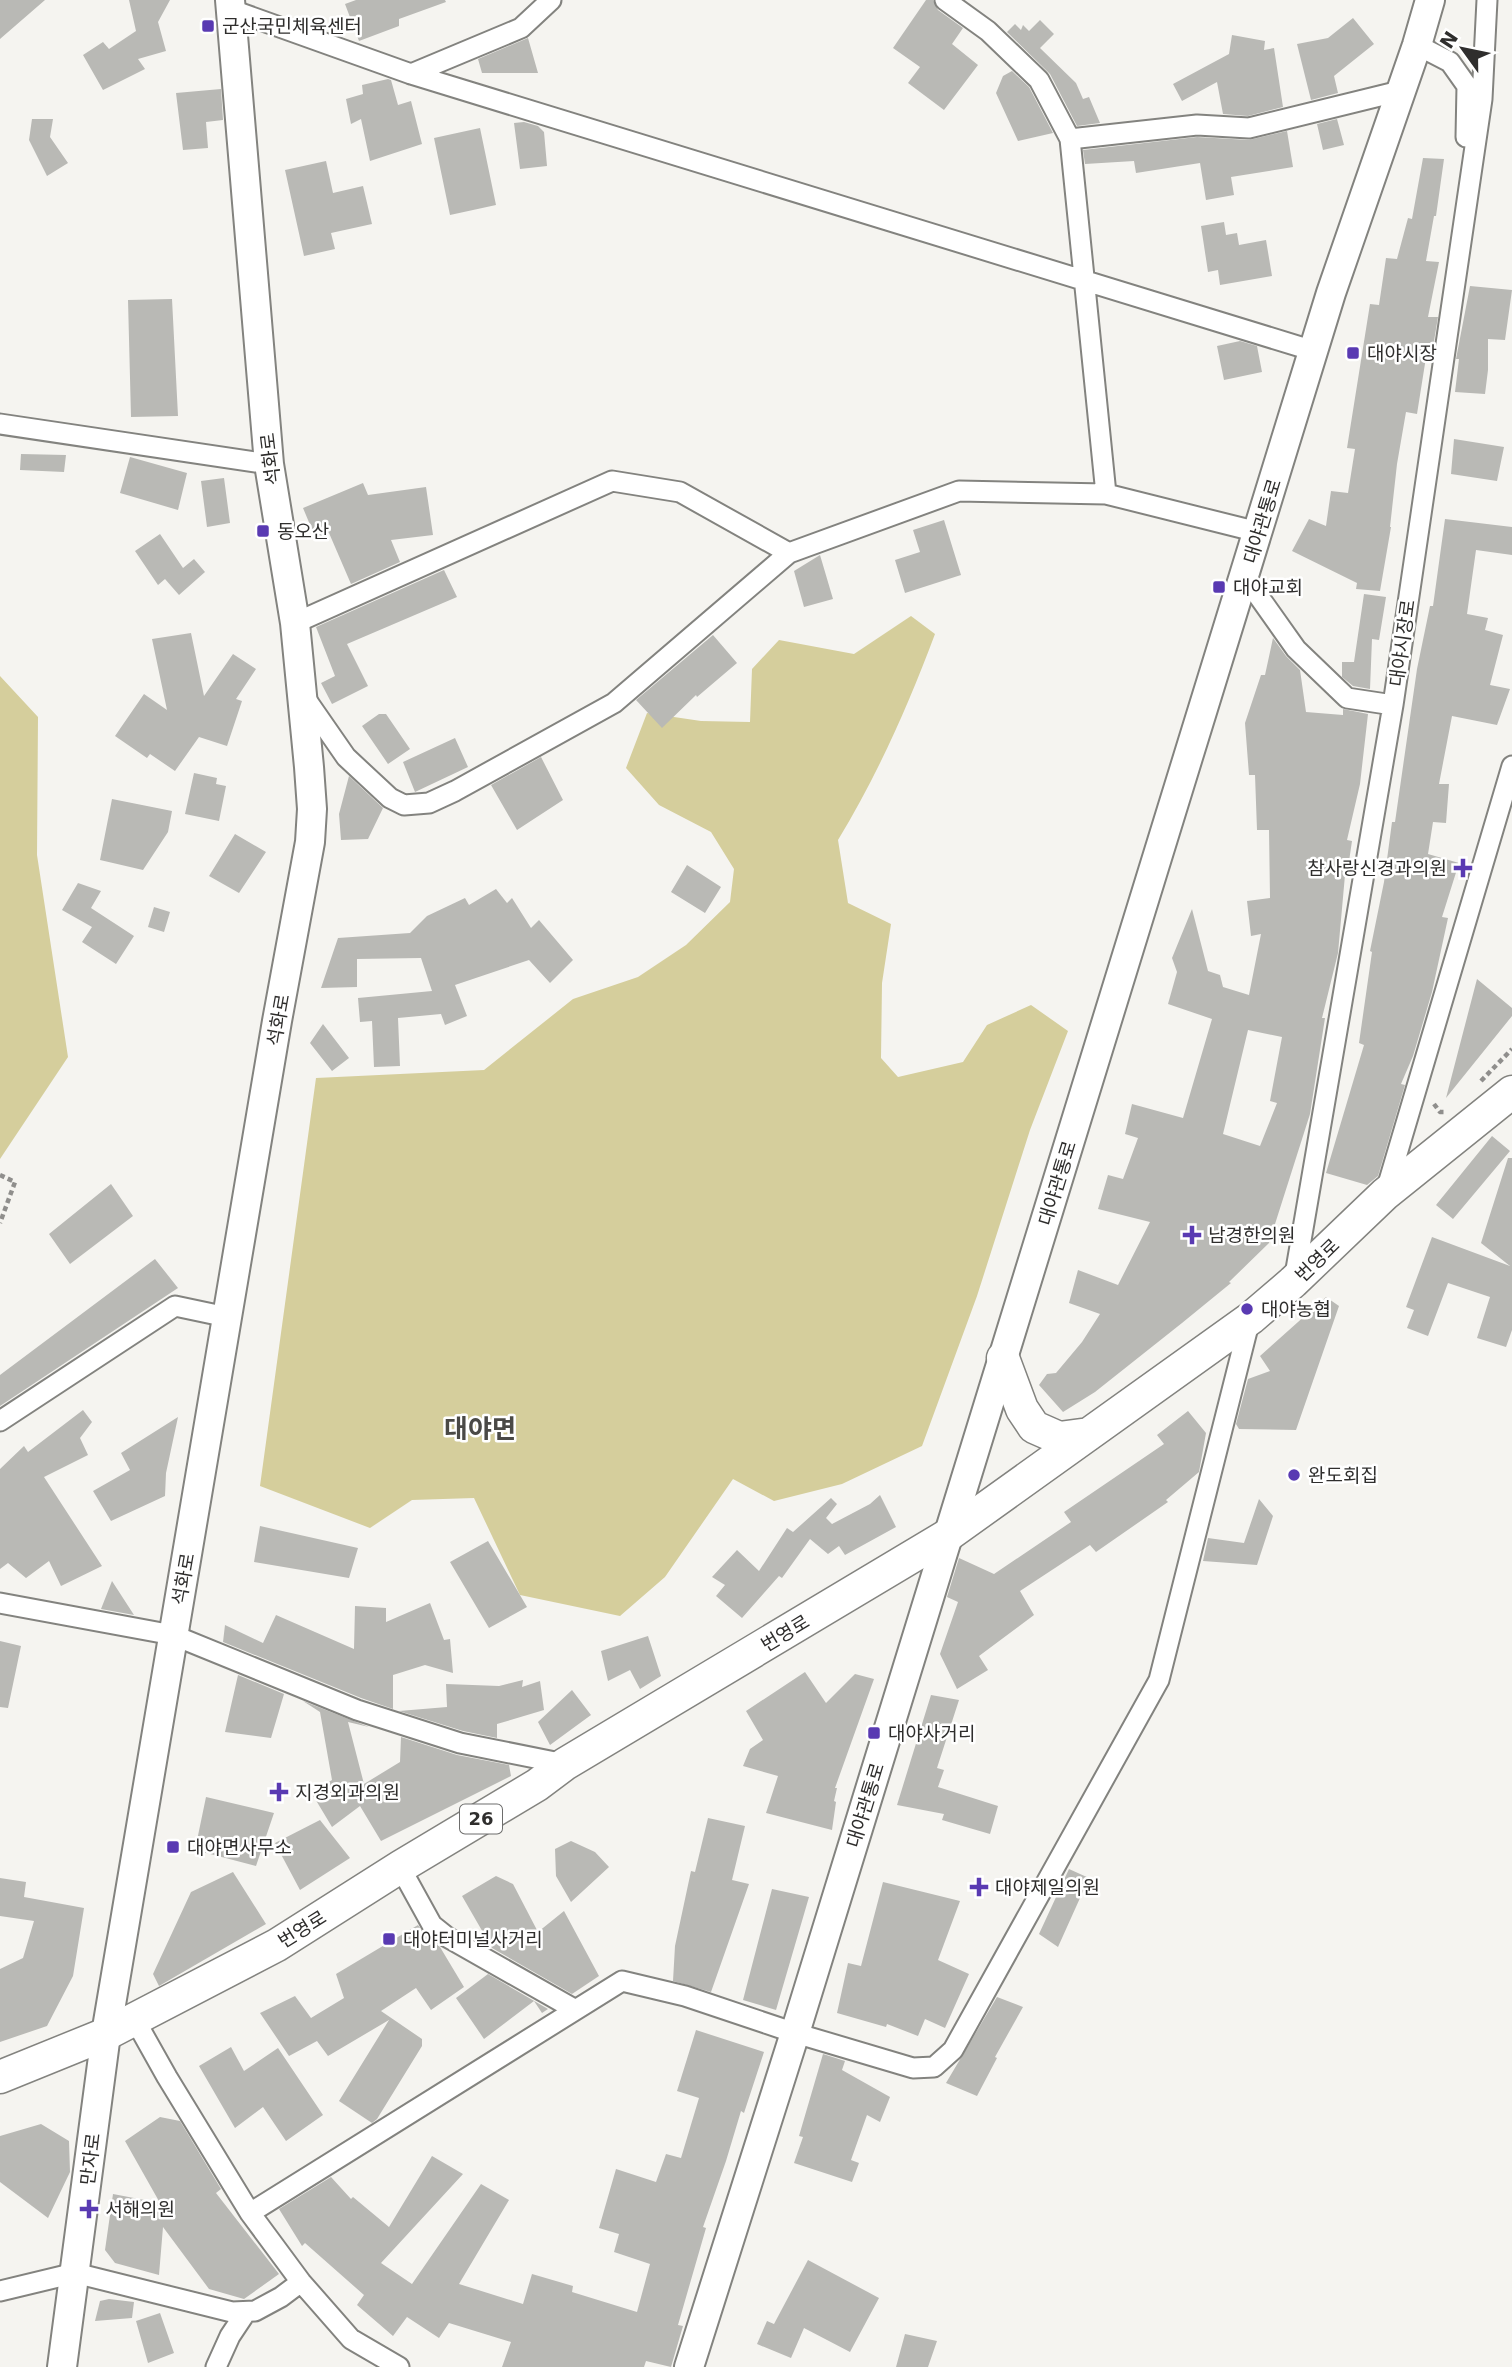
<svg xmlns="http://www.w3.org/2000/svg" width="1512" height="2367" font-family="'DejaVu Sans','Noto Sans KR',sans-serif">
<rect width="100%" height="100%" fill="#f5f4f0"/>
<path fill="#d5ce9c" d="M911,616L935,634C908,706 878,774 838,840L848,903L891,924L882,983L881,1058L898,1077L963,1062L987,1025L1031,1005L1068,1031L1030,1130L977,1296L922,1446L842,1484L774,1501L733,1479L665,1577L620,1616L520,1595L474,1498L412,1500L370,1528L260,1486L316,1078L484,1070L573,999L638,977L686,945L730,902L734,869L711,832L659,805L626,768L647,713L701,721L750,722L752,669L779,640L854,654Z
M0,676L38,717L37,855L68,1057L0,1159Z"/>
<path fill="#b9b9b5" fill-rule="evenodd" d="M0,0H45L0,39Z
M129,0H170L158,22L166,51L138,59L145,69L103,90L83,55L103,42L109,49L136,31Z
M356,0H445L446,2L399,19V26L359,41L345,4Z
M926,0H933L938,10L963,28L952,44L978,65L944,110L908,83L920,67L893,48Z
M1353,18L1374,44L1334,76L1338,93L1311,100L1297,44L1328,38Z
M1040,20L1054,34L1040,48L1076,83L1083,99L1089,97L1100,123L1077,126L1050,74L1007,32L1015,24L1021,30L1023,25L1029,31Z
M1232,35L1265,41L1264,50L1274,48L1283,107L1248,116L1223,114L1217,82L1182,101L1173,84L1229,54Z
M528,38L538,73H482L478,59Z
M1012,71L1029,87L1053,133L1018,141L996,93L1003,76Z
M388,79L391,80L398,105L411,101L422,144L370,161L361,119L351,124L346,99L363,94L362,85Z
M221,89L223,120L206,122L208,148L183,150L176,93Z
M32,119H53L50,137L68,163L47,176L29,140Z
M1337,119L1344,145L1323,150L1317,124Z
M524,122L538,126L544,132L547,166L520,169L514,123Z
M480,128L496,205L450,215L434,138Z
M1287,131L1293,167L1231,177L1234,195L1206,200L1200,163L1136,173L1134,161L1085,164L1083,150L1197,137L1249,140Z
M1423,158L1444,159L1436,216H1434L1426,261L1439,262L1428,317H1438L1432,353L1427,351L1417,414L1406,412L1397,464L1390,527H1391L1380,591L1356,589L1357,583L1292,551L1309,519L1326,526L1331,491L1348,493L1355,449L1347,448L1370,304L1379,305L1386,258L1397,259L1408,218L1412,219Z
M326,161L333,193L363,186L372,224L331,233L335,249L304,256L285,170Z
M1224,222L1226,235L1237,233L1239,245L1266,240L1272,276L1220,285L1218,270L1208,272L1201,226Z
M1470,286L1512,290L1505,340L1488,339V370L1485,394L1455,392L1459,359H1456Z
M172,299L178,416L131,417L128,300Z
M1240,341L1257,346L1262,372L1224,380L1217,346Z
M1454,439L1504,447L1497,481L1451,474Z
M21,454L66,455L64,472L20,470Z
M130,457L187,473L178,510L120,493Z
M224,478L230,523L207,527L201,481Z
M363,483L368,495L426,487L433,535L391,540L400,562L351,584L329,533L316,539L303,508Z
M1445,519L1512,527V555L1476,550L1467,614L1488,618L1485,630L1503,635L1490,685L1510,689L1497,725L1452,716L1439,784H1449L1446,823L1433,822L1428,854L1459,863L1442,917L1448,918L1432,992L1413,1056L1401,1084L1405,1085L1378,1176L1367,1185L1326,1173L1364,1045L1359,1043L1372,952L1370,951L1384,882L1392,822H1395L1417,669L1430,606H1433Z
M944,520L961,575L905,593L895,560L920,552L913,530Z
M160,534L183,568L194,559L205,572L179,595L165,579L158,585L135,551Z
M820,555L833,599L804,607L794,571Z
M444,570L457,597L347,644L368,686L332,704L321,683L335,676L316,627Z
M1364,594L1386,597L1379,640L1372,639L1370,689L1353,686L1342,677V662H1354Z
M191,633L204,696L233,654L256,669L236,699L242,701L227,746L199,737L175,771L150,754L147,758L115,736L144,694L167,710L152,639Z
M713,635L737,663L697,697L696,695L662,728L636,700Z
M1273,638L1286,656L1300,670L1306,712L1343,715V709L1368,714L1360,784L1347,840L1352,841L1347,875H1345L1338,953L1322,1018H1325L1310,1114L1269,1243L1229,1282L1231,1283L1182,1323L1095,1392L1063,1412L1039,1385L1047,1374L1056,1373L1082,1342L1100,1314L1069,1303L1078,1270L1118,1285L1150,1222L1098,1209L1108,1175L1123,1179L1138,1138L1125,1134L1132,1104L1183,1118L1212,1019L1168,1004L1177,972L1172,958L1192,909L1208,971L1220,975L1223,987L1249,995L1261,934L1251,936L1247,901L1270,898L1269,830H1257L1255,775H1249L1245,723L1261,675H1265ZM1248,1030L1282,1037L1270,1101L1277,1103L1260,1146L1223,1134Z
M379,714H386L410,749L388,764L362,726Z
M455,738L468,767L415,792L403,762Z
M541,757L563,800L517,830L491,785Z
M194,773L217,778L216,784L226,786L219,821L185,814Z
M349,776L383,808L368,839L341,840L339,814Z
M112,799L172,811L168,832L143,870L100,860Z
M235,834L266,852L239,893L209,876Z
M687,865L721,887L705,913L671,892Z
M78,883L101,891L91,908L134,936L116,964L82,942L92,927L62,910Z
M496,889L507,903L512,898L531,928L539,920L573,960L550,983L529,960L455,985L467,1016L445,1025L441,1014L398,1018L400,1066L374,1067L372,1021L360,1022L358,998L432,991L421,958L357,959V987L321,988L338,938L410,933L427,916L465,898L469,905Z
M154,907L170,912L164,932L148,927Z
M1477,979L1512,1008V1016L1446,1098Z
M323,1024L349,1058L332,1071L310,1043Z
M1492,1136L1510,1151L1453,1219L1436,1205Z
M1508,1158H1512V1330L1506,1347L1477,1338L1490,1297L1448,1283L1428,1336L1407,1328L1414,1310L1406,1307L1432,1237L1510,1266L1481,1243Z
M111,1184L133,1216L70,1264L49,1234Z
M155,1259L178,1288L0,1406V1375Z
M1326,1297L1339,1306L1296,1430L1239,1429L1236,1424L1248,1379L1270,1371L1260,1356Z
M83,1410L92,1422L80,1438L88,1455L44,1477L102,1566L61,1586L49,1561L26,1578L8,1563L0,1569V1469L24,1446L28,1452Z
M1188,1411L1206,1433L1199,1472L1166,1500L1168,1502L1096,1552L1090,1545L1020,1591L1034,1615L979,1656L988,1670L957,1689L940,1654L958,1602L947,1597L959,1558L994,1574L1071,1522L1064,1512L1164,1444L1157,1435Z
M178,1417L166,1473L165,1496L111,1521L93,1491L130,1470L121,1453Z
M880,1495L896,1527L845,1555L839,1546L828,1554L810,1539L782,1578L779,1576L742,1618L716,1596L725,1585L712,1577L737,1550L759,1571L787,1528L793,1532L831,1498L837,1504L826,1518L832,1524L870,1504Z
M1259,1499L1273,1516L1257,1565L1203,1561L1208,1538L1244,1543Z
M260,1526L358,1548L349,1578L254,1562Z
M488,1541L527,1607L489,1628L450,1562Z
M112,1581L134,1615L101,1609Z
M430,1603L444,1640L450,1639L453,1673L425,1665L393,1675V1709L361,1698L223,1642L225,1625L263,1643L276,1615L354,1649L355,1606L386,1608V1622Z
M648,1636L661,1676L640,1689L630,1670L608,1681L601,1651Z
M0,1641L21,1646L8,1708L0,1707Z
M805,1672L826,1703L855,1674L874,1679L835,1788H837L834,1801L836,1802L832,1830L766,1813L778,1776L743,1766L750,1749L763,1740L746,1711Z
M238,1675L284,1694L271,1738L225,1732Z
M523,1680L522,1687L540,1681L544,1710L497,1724V1738L463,1731L399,1711L447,1707L446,1684L499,1686Z
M572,1690L591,1715L550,1745L538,1722Z
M931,1695L959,1700L937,1768L944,1770L938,1787L998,1806L990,1834L942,1820L944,1814L897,1805Z
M303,1701L369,1727L348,1722L364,1784L400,1762L401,1737L457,1755L509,1765L511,1776L381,1841L360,1806L332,1827L311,1792L332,1780L320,1712Z
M206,1797L274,1813L256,1866L195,1850Z
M708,1818L745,1826L732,1880L749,1884L711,1992L673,1981L675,1946L691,1871L695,1872Z
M320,1820L350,1858L300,1890L275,1843Z
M571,1841L595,1852L609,1867L571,1902L556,1876L555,1849Z
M1069,1869L1089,1878L1058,1947L1039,1934Z
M233,1872L266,1924L159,1986L153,1974L191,1892Z
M496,1876L513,1884L538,1932L564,1911L599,1976L572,1994L492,1948L462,1896Z
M0,1878L26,1882L24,1897L84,1908L73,1976L47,2026L0,2042V1969L23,1958L34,1921L0,1916Z
M883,1882L960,1901L938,1960L969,1974L945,2028L925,2019L918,2036L887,2024L886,2027L837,2013L848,1963L861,1966Z
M772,1889L809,1897L776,2010L743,2000Z
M418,1925L424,1934L440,1947L464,1987L431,2010L416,1988L381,2011L422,2039V2046L377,2119L372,2123L339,2101L389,2020L328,2056L317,2041L289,2056L260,2013L295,1996L311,2018L344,1998L336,1974Z
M488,1974L548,2009L542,2013L534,2001L484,2039L456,1998Z
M997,1997L1023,2007L995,2057L997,2058L977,2096L946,2083Z
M696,2030L764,2052L744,2113L741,2111L726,2161L703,2227L706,2228L678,2325L683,2326L671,2367L646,2361L644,2367H502L511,2342L449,2323L439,2338L407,2317L393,2336L357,2305L364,2295L305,2243L302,2246L279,2209L331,2177L351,2199L353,2197L389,2227L432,2156L463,2174L381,2263L412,2284L481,2184L509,2200L459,2284L523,2304L532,2274L573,2286L572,2292L637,2312L650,2264L614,2252L619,2234L599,2228L616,2169L656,2182L666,2154L681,2158L699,2098L677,2091Z
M231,2047L244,2071L278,2048L323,2115L286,2141L263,2107L235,2128L199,2066Z
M823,2054L845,2061L842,2070L890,2097L880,2122L867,2115L851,2160L859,2163L852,2182L794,2163L803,2137L799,2136Z
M160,2117L180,2121L221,2189L216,2193L279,2274L244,2299L209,2289L163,2227L159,2275L115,2263L105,2250L113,2194L160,2203L125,2141Z
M41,2124L69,2141L70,2172L48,2218L0,2182V2136Z
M808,2260L879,2298L850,2352L804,2328L791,2358L757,2344L767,2321L774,2324Z
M109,2299L134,2302L132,2318L95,2321L100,2301Z
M160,2313L174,2353L148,2363L136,2321Z
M905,2334L937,2341L928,2367H896Z"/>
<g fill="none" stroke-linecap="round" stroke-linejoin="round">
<defs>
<path id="street" d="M945,0L988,31L1039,80L1070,139L1106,494
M232,10L411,74L1314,351
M1417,45L1450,62L1467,86L1466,137
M411,74L521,28L551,0
M1070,139L1197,125L1249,128L1400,91
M0,424L269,464
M1245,577L1296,649L1347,698L1393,705
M295,623L612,481L680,492L789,553
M303,695L346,757L390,798L404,805L429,803L455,791L614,703L789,553L959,491L1106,494L1258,532
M1386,1191L1512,766
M1294,1281L1393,705L1482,99L1487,0
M0,1421L175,1306L227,1317
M0,1603L173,1635L357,1710L460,1743L565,1764
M400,1867L432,1925L447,1937L574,2009
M135,2020L167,2077L250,2213L301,2282L351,2339L399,2367
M250,2213L622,1981L685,1996L795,2033L913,2068L934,2067L953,2050L1159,1680L1250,1319
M0,2291L75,2273L232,2312L255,2311L281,2297L301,2282
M216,2367L230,2336L246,2312"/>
<path id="secondary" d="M62,2367L106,2034L277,1021L310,842L312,809L309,767L295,623L269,464L230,0
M689,2367L795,2033L1331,293L1417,45L1430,0"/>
<path id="primary" d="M1003,1358L1022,1409L1034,1427L1059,1438L1089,1434
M0,2077L106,2034L277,1945L400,1867L537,1785L565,1764L948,1535L1251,1318L1293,1282L1385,1194L1512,1092"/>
</defs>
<use href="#street" stroke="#83837f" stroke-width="23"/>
<use href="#secondary" stroke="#83837f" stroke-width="32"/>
<use href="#primary" stroke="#83837f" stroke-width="35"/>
<path stroke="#8f8e8c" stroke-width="4.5" stroke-dasharray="5 3.5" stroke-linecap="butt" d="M1481,1081L1512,1049
M1434,1104L1440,1112H1447
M0,1175L15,1182L0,1223"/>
<use href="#street" stroke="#fff" stroke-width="19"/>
<use href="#secondary" stroke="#fff" stroke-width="28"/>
<use href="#primary" stroke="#fff" stroke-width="32"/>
</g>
<g fill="#593ab2" stroke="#fff" stroke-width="2.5">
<rect x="201" y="19" width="14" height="14" rx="3.5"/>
<rect x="1346" y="346" width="14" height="14" rx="3.5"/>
<rect x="256" y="524" width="14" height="14" rx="3.5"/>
<rect x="1212" y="580" width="14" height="14" rx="3.5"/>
<path d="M1459.5 857.5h7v7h7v7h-7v7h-7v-7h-7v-7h7z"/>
<path d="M1188.5 1224.5h7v7h7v7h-7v7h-7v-7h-7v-7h7z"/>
<circle cx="1247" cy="1309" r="7"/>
<circle cx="1294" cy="1475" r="7"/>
<rect x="867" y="1726" width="14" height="14" rx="3.5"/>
<path d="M275.5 1781.5h7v7h7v7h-7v7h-7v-7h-7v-7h7z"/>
<rect x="166" y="1840" width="14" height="14" rx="3.5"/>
<path d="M975.5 1876.5h7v7h7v7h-7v7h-7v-7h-7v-7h7z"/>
<rect x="382" y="1932" width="14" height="14" rx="3.5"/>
<path d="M85.5 2198.5h7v7h7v7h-7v7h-7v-7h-7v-7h7z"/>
</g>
<g text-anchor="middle" stroke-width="5" stroke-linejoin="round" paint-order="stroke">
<rect fill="#fff" stroke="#6d6d6c" stroke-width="2" x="460" y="1804.5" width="42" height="29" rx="5"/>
<g font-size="18" font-weight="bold" fill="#2f2e2d">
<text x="481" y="1825">26</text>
</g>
<g font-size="19" fill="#2f2e2d" stroke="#fff" text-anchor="start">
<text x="222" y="33">군산국민체육센터</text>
<text x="1367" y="360">대야시장</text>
<text x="277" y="538">동오산</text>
<text x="1233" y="594">대야교회</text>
<text x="1447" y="875" text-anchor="end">참사랑신경과의원</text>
<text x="1208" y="1242">남경한의원</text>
<text x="1261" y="1316">대야농협</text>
<text x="1308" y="1482">완도회집</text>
<text x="888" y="1740">대야사거리</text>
<text x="295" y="1799">지경외과의원</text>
<text x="187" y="1854">대야면사무소</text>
<text x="995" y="1894">대야제일의원</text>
<text x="403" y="1946">대야터미널사거리</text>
<text x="105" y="2216">서해의원</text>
</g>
<g font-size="19" fill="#2f2e2d" stroke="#fff">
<text transform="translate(270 459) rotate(-97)" y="7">석화로</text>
<text transform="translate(1262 521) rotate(-73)" y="7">대야관통로</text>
<text transform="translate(1402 643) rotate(-82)" y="7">대야시장로</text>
<text transform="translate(278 1020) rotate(-80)" y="7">석화로</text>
<text transform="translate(1057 1183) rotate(-73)" y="7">대야관통로</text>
<text transform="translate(1317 1260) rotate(-44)" y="7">번영로</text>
<text transform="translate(183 1579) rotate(-80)" y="7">석화로</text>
<text transform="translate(785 1633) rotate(-31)" y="7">번영로</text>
<text transform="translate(865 1805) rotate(-73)" y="7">대야관통로</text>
<text transform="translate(302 1929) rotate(-32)" y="7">번영로</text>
<text transform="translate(90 2159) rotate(-83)" y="7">만자로</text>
</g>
<g font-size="26" font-weight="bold" fill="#4a4946" stroke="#fff">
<text x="480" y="1438">대야면</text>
</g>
</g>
<g transform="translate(1463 49) rotate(303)" stroke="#ffffff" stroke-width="5" paint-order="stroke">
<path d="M0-5L12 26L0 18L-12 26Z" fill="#2f2e2d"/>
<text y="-10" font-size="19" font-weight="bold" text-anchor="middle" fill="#2f2e2d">N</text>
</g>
</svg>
